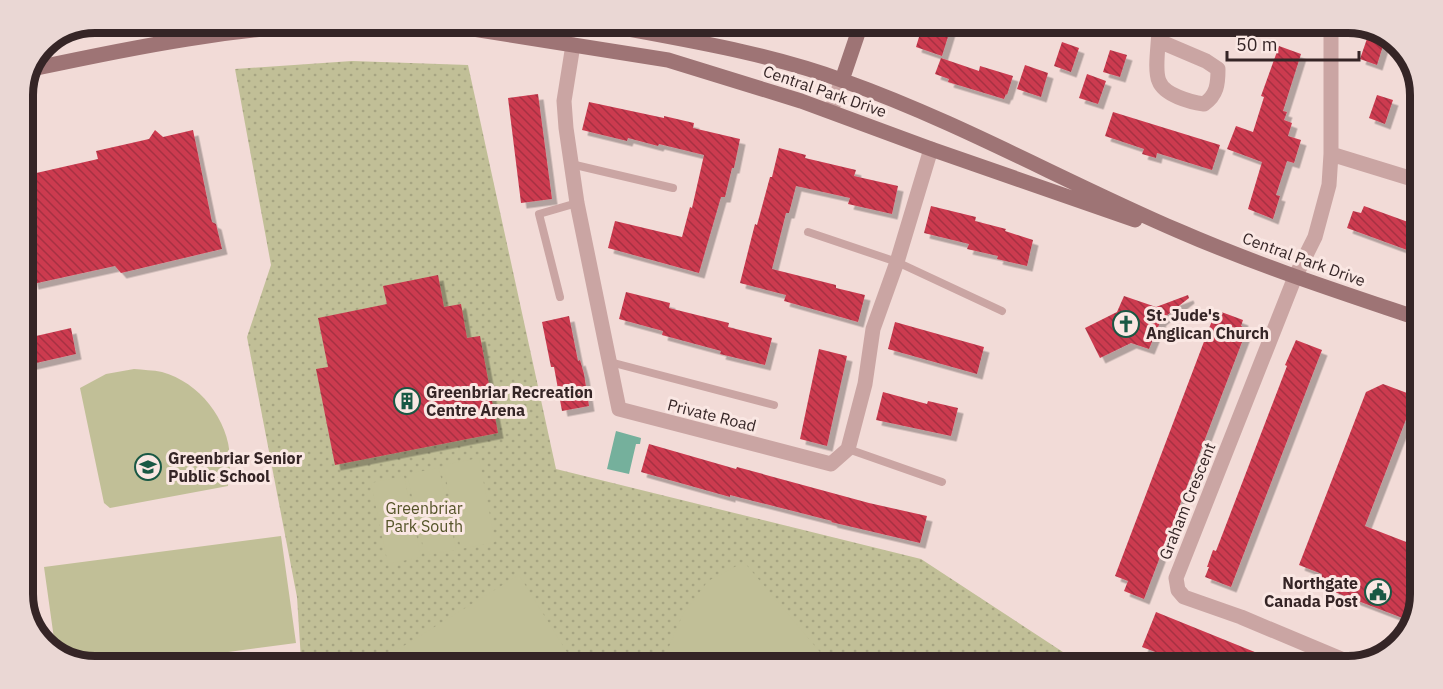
<svg xmlns="http://www.w3.org/2000/svg" width="1443" height="689" font-family="'IBM Plex Sans',sans-serif">
<defs>
<pattern id="grass-dots" width="8" height="8" patternUnits="userSpaceOnUse" patternTransform="scale(1.5)"><rect width="8" height="8" fill="#c1bf97"/><path d="M2 2h.1M6 6h.1" fill="none" stroke="#a6a482" stroke-width="1.8" stroke-linecap="round"/></pattern>
<pattern id="building-back-hatch" width="6" height="6" patternUnits="userSpaceOnUse" patternTransform="scale(1.5)"><rect width="6" height="6" fill="#cc3b50"/><path d="M-1 5l2 2M0 0l6 6M5-1l2 2" fill="none" stroke="#a63142"/></pattern>
<filter id="shadow"><feDropShadow dx="5.5" dy="5.5" stdDeviation="0" flood-color="#0004"/></filter>
</defs>
<rect width="100%" height="100%" fill="#f2dbd7"/>
<path fill="url(#grass-dots)" d="M352,61L468,65L556,469L921,559L1066,654L1074,665L301,660L297,597L247,337L271,265L235,69Z"/>
<path fill="#c1bf97" d="M134,369C143,370 153,370 162,372C199,382 229,420 230,458C231,467 228,477 228,486L110,508L104,503L80,388L106,374Z
M479,458L495,542L461,549L443,465Z
M439,468L456,550L425,555L407,474Z
M404,476L421,557L388,564L371,483Z
M281,536L296,643L169,660L63,659L56,653L44,567Z
M744,562L830,664L665,663V656L683,614L708,581Z
M519,575L573,662L379,661Z"/>
<path fill="#75b09c" d="M616,431L641,438L640,444H636L629,474L607,469Z"/>
<path fill="url(#building-back-hatch)" filter="url(#shadow)" d="M922,27H951L942,56L916,47Z
M1370,30H1380L1386,36L1377,65L1360,59Z
M1062,42L1079,48L1071,72L1054,66Z
M1279,46L1301,54L1283,111L1287,112L1284,120L1292,123L1288,136L1301,140L1294,163L1287,161L1276,195L1280,196L1273,219L1248,209L1262,162L1227,149L1236,126L1253,132L1264,97L1261,96Z
M1110,50L1127,55L1120,77L1103,72Z
M941,58L979,71L980,66L1013,76L1007,95L1006,94L1004,99L948,82L949,79L935,74Z
M1025,65L1048,73L1041,97L1017,89Z
M1087,74L1106,81L1098,104L1079,98Z
M538,94L552,199L521,203L508,98Z
M1377,95L1393,100L1385,124L1369,118Z
M589,102L664,118V116L694,123L693,128L740,139L734,168H732L725,197H721L699,273L608,248L615,221L682,237L690,207L692,208L704,155L659,144L658,146L628,138L627,141L582,130Z
M1113,112L1220,145L1212,170L1157,153L1156,158L1142,154L1144,149L1105,136Z
M155,130L163,137L193,130L212,222L216,224L222,249L121,273L115,266L33,284L26,254H23V176L98,159L96,151L149,139Z
M779,148L806,155L805,158L856,170L854,176L898,186L892,214L848,204L850,198L796,186L789,213H786L772,269L836,285V288L865,295L858,322L784,301L786,295L740,283L755,224L757,225L770,177H772Z
M931,206L976,217L975,221L1006,229L1005,231L1033,240L1027,266L997,259L998,256L967,249L969,244L924,233Z
M1364,206L1419,226L1418,254L1347,228L1353,211L1361,213Z
M438,275L444,307L461,304L467,338L480,336L498,433L335,465L316,369L328,367L318,318L387,304L383,286Z
M626,292L670,303L669,308L729,323L728,327L772,338L765,365L720,354L721,351L662,335L663,331L619,319Z
M1188,295L1189,298L1161,320L1149,349L1131,343L1100,358L1085,328L1117,312L1124,296L1156,307Z
M1216,310L1243,320L1241,326L1247,329L1144,599L1124,591L1128,581L1115,576Z
M569,316L578,361L580,360L584,374L589,406L562,411L554,367H551L542,322Z
M895,322L984,347L977,374L888,349Z
M71,328L76,354L23,366V339Z
M1296,340L1322,350L1231,587L1205,577L1209,567H1207L1213,550L1216,551L1287,366L1285,365Z
M819,349L847,356L827,446L800,439Z
M1383,384L1415,396L1365,526L1414,545L1413,622L1332,591L1334,588L1319,582L1322,574L1299,565L1366,392Z
M883,392L927,404L928,401L958,408L951,436L876,420Z
M649,444L736,469L737,467L869,503L927,516L920,543L831,522L832,521L730,495V497L641,472Z
M1156,612L1287,665L1286,666H1192L1142,647Z"/>
<g fill="none" stroke-linecap="round" stroke-linejoin="round">
<path stroke="#caa5a3" stroke-width="8" d="M571,164L673,188
M808,232L897,262L1002,311
M560,297L539,214L577,203
M610,362L774,405
M848,449L942,482"/>
<path stroke="#caa5a3" stroke-width="15" d="M1159,29C1159,42 1154,70 1159,81C1164,95 1190,102 1204,104C1217,95 1218,84 1218,69L1206,61L1159,41
M1331,30V154L1329,185L1315,237L1295,277L1176,578L1178,590L1184,597L1241,617L1353,664H1357
M573,45L564,101L566,128L577,203L619,409L831,464L848,449L865,384L873,329L897,262L931,149
M831,111L842,80
M1331,154L1419,181"/>
<path stroke="#9e7475" stroke-width="15" d="M448,25L668,60L801,101L931,149L1135,220
M606,25C686,40 768,53 844,81C959,122 1067,183 1179,231C1257,265 1337,291 1417,318
M32,69C135,47 239,26 345,24
M842,80L860,27"/>
</g>
<defs>
<symbol id="church-ring" viewBox="-11 -11 22 22"><circle r="9.5" fill="#fae7e3" stroke="#195844" stroke-width="1.5"/><path d="M-1.2-6h2.4v3.5h3.3v2.4h-3.3V6h-2.4V-.1h-3.3v-2.4h3.3Z" fill="#195844"/></symbol>
<symbol id="building-ring" viewBox="-11 -11 22 22"><circle r="9.5" fill="#fae7e3" stroke="#195844" stroke-width="1.5"/><path d="M-4-6H4V6H1V3H-1V6H-4ZM-2.5-4.3h1.7v1.8h-1.7ZM.8-4.3h1.7v1.8H.8ZM-2.5-1h1.7V.8h-1.7ZM.8-1h1.7V.8H.8Z" fill="#195844"/></symbol>
<symbol id="school-ring" viewBox="-11 -11 22 22"><circle r="9.5" fill="#fae7e3" stroke="#195844" stroke-width="1.5"/><path d="M0-5L7-2L0 1L-7-2ZM-4 1L0 2.5L4 1V4Q0 6-4 4Z" fill="#195844"/></symbol>
<symbol id="civic-ring" viewBox="-11 -11 22 22"><circle r="9.5" fill="#fae7e3" stroke="#195844" stroke-width="1.5"/><path d="M-.6-6.5H3V-4.5H.6V-3L4-1V1h2V6H-6V1h2V-1L-.6-3ZM-1.2 2.5V6h2.4V2.5Z" fill="#195844"/></symbol>
</defs>
<g fill-rule="evenodd">
<use href="#church-ring" x="1111" y="309" width="30" height="30"/>
<use href="#building-ring" x="392" y="386" width="30" height="30"/>
<use href="#school-ring" x="133" y="452" width="30" height="30"/>
<use href="#civic-ring" x="1363" y="577" width="30" height="30"/>
</g>
<g text-anchor="middle" stroke-width="6" stroke-linejoin="round" paint-order="stroke">
<g font-size="16" fill="#352526" stroke="#fae7e3">
<text transform="translate(825 91) rotate(19)" y="6">Central Park Drive</text>
<text transform="translate(1304 259) rotate(20)" y="6">Central Park Drive</text>
<text transform="translate(712 415) rotate(14)" y="6">Private Road</text>
<text transform="translate(1187 501) rotate(-68)" y="6">Graham Crescent</text>
</g>
<g font-size="16" font-weight="bold" fill="#352526" stroke="#fae7e3" text-anchor="start">
<text x="1146" y="321">St. Jude's<tspan x="1146" dy="18">Anglican Church</tspan></text>
<text x="426" y="398">Greenbriar Recreation<tspan x="426" dy="18">Centre Arena</tspan></text>
<text x="168" y="464">Greenbriar Senior<tspan x="168" dy="18">Public School</tspan></text>
<text x="1358" y="589" text-anchor="end">Northgate<tspan x="1358" dy="18">Canada Post</tspan></text>
</g>
<g font-size="16" fill="#545328" stroke="#fae7e3">
<text x="424" y="514">Greenbriar<tspan x="424" dy="18">Park South</tspan></text>
</g>
</g>
<path d="M0 0H1443V689H0ZM95 33H1348A62 62 0 0 1 1410 95V594A62 62 0 0 1 1348 656H95A62 62 0 0 1 33 594V95A62 62 0 0 1 95 33Z" fill="#ead7d4" fill-rule="evenodd"/>
<path fill="none" stroke="#352526" stroke-width="8" d="M95 33H1348A62 62 0 0 1 1410 95V594A62 62 0 0 1 1348 656H95A62 62 0 0 1 33 594V95A62 62 0 0 1 95 33Z"/>
<path d="M1227 51v9h132v-9" fill="none" stroke="#352526" stroke-width="3"/>
<text x="1236" y="51" font-size="18" fill="#352526" stroke="#fae7e3" stroke-width="4.5" paint-order="stroke">50 m</text>
</svg>
